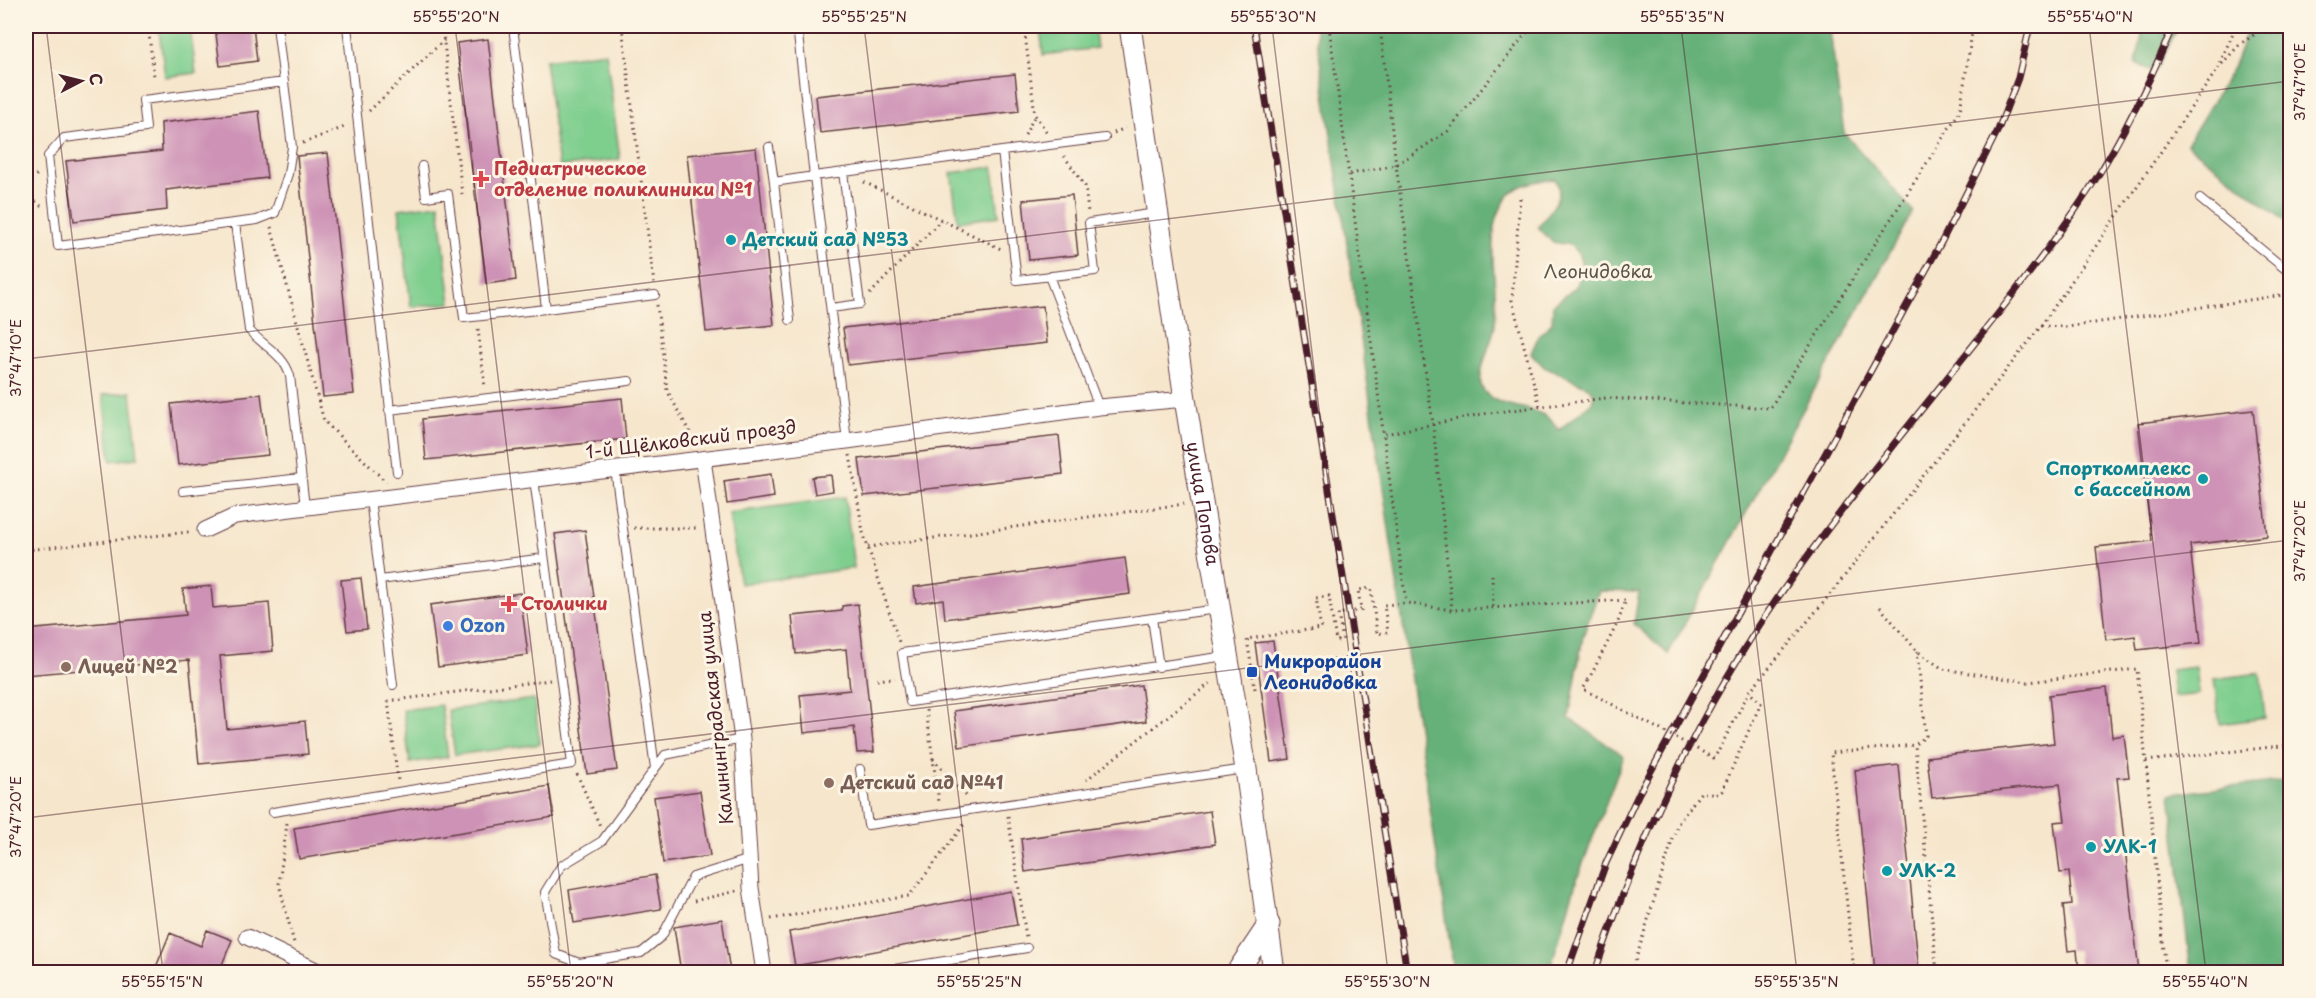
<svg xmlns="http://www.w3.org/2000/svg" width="2316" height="998" font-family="'Playpen Sans',sans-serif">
<rect width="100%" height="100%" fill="#fcf5e5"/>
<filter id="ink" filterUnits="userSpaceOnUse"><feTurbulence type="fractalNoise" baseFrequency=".0167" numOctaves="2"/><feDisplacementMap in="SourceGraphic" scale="12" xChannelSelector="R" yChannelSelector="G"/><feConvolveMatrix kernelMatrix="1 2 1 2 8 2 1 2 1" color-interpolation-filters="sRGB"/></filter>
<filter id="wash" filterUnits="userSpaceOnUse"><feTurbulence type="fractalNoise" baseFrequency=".008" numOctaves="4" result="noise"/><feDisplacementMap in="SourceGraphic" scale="24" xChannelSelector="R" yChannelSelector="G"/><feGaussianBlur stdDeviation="1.35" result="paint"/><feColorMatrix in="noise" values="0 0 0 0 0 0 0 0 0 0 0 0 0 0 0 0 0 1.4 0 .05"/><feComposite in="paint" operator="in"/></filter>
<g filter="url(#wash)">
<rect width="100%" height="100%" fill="#f6e6cc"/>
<path fill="#7ece8e" stroke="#64765c" stroke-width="1.5" d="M1040,26H1094L1097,48L1043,55Z
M190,27L196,73L165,77L159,30Z
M606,52L620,159L559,167L545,60Z
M993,167L999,216L958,222L951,173Z
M439,204L451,303L411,307L399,209Z
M131,392L138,458L111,461L103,395Z
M845,497L854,568L740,584L729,513Z
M2196,667L2199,694L2174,697L2171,670Z
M2260,673L2265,718L2220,724L2214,679Z
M534,699L540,744L455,755L448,710Z
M441,705L448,757L410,763L403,710Z"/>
<path fill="#66b179" stroke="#586852" stroke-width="1.5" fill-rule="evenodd" d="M1315,26H1862L1830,30L1844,133L1913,211L1668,654L1634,624L1639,592L1599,591L1583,636L1569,718L1624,756L1577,879L1549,972H1454ZM1555,179C1567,196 1548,213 1538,227L1552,242L1570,245L1578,252L1583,269L1575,288L1553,305L1552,323L1539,335L1531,353L1544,367L1588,387L1594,394L1592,402L1559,430C1540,399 1504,415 1484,391C1473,378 1493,341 1495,325C1500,285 1481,236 1506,199C1518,182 1536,182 1555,179Z
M2144,26H2179L2155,72L2136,64Z
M2249,26H2290V225L2187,144L2233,68Z
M2290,780V972H2191L2170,794Z"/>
<g id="blocks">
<path fill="#cd92b5" d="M215,26H253L257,61L220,66Z
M488,39L516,280L486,284L457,43Z
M1015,74L1019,111L820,133L816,96Z
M259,111L267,178L166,190L167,210L74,221L66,161L162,151L161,123Z
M756,148L774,325L706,332L687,155Z
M328,153L354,394L323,397L297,156Z
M1072,195L1078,255L1029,260L1023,200Z
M1043,306L1047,343L848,365L843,328Z
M261,394L268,455L178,465L171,404Z
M622,398L626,439L426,460L422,419Z
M2253,410L2267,536L2190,545L2201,643L2137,650L2135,636L2106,640L2096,547L2152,541L2138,423Z
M1059,436L1063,474L864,496L859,459Z
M771,474L774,497L727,504L724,481Z
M831,475L833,491L815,494L812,477Z
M585,530L617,770L587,774L555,534Z
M1125,558L1130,594L945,619L943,599L916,603L914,587Z
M361,578L367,629L347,631L341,580Z
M211,586L213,608L269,603L273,651L220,656L227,729L305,721L308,754L199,764L189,660L26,675V630L186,615L183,589Z
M520,593L528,655L438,667L430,605Z
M858,604L874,752L857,753L854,727L804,733L800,695L850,690L846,649L796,654L792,616L842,611V606Z
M1273,641L1290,759L1271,762L1255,643Z
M1141,685L1146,721L959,747L954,711Z
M2107,688L2112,737L2124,735L2129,777L2117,778L2139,972H2079L2077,950L2068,951L2063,905L2072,904L2069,872L2060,873L2054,822L2065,821L2060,784L1932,798L1927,757L2054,743L2049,695Z
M1899,765L1919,972H1875L1855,770Z
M549,786L554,817L299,859L294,828Z
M700,791L710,856L663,863L654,797Z
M1210,811L1215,844L1025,872L1021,839Z
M655,875L661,909L574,923L569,890Z
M1011,891L1017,925L795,966L789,932Z
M722,919L730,972H681L674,927Z
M207,930L232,940L219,972H154L170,933L201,946Z"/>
</g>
</g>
<g filter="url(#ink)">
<use href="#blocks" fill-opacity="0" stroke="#643d43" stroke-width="1.5"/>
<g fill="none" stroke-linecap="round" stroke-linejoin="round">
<defs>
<path id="lane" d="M277,26L292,147L288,174L275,213L257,220L58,246L48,156L64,138L146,128L143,100L284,82
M347,26L397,472
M513,26L546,309L655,295
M769,147L774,182
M1002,151L1105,138
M422,166L426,197L448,194L464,318L546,309
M2200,199L2290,273
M235,223L249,330C263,346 284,354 290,376L305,507
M1049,276L1099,407
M831,308L860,304L843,172
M790,320L774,182L814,176L797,26
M389,410L629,381
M847,441L814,176L1002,151L1017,280L1095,271L1089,223L1156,213
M615,469L655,768
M183,491L301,478
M370,499L393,685
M380,580L544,558
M1217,609L902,653L910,702L1226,656
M1152,618L1159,667
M742,739L665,755L602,841L561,866L545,892L556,954L579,963L641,953L662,936L693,877L750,859
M860,769L868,825L1245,769
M273,812L572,764L534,479
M875,972L1027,948"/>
<path id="street" d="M703,459L742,739L751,888L764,972
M205,530L235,516L847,441L1099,407L1185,399
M247,937L320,972"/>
<g id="secondary">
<path id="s1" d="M1130,26L1185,399L1246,769L1274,972"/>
<path d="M1237,972L1269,924"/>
</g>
</defs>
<use href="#lane" stroke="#643d43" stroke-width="10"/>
<use href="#street" stroke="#643d43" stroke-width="17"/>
<use href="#secondary" stroke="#643d43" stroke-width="23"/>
<path stroke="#643d43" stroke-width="3" stroke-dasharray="1.5 4.5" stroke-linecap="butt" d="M148,26L154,77
M442,26L462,194
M622,26L654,284
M1024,26L1035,115L1048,134
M1329,26L1406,603
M1380,26L1396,165L1433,424L1452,610
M2220,63L2236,26
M369,111L444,40
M1114,133L1125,128
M1025,135L1035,115
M303,143L347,126
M1064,156L1085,186L1088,212
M1350,174L1396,165L1448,131L1532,26
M864,182L1001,249
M26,183L39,173
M26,194L41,206
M1520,198L1512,300L1540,407
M271,227L324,421L386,482
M870,294L941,220
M657,305L667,390L696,444
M2041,326L2067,327L2290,294
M478,329L485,388
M1385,434L1482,414L1606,398L1770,408L1960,111L1973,26
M850,455L863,532L899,642
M634,528H696
M868,547L1184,504
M26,550L189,532
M1492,575L1493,607
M1880,607L1917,651L1943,669L2028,682L2137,669L2166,972
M1917,651L1926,736L1915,745L1937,972
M877,680L895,678
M1255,689L1247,639L1321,628L1316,598L1329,596L1336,641L1343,640L1338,614L1361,610L1358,590L1371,588L1377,634L1388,632L1384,605L1406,603L1452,610L1626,600L1618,622L1588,681
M388,701L550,680
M388,701L398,781
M926,710L939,802
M1719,750L1749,692L1832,592L2041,326L2219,67L2240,44L2267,26
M933,759L968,798
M2146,761L2290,745
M577,774L600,826
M1086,780L1213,681
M1008,816L1026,937
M287,823L279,884L294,943
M694,901L737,891
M771,919L909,896L966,822
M1632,972L1677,825L1701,792L1715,795L1722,791L1761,703L1749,692
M1854,972L1831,753L1915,745"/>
<use href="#lane" stroke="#fff" stroke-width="8"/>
<use href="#street" stroke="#fff" stroke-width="15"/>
<use href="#secondary" stroke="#fff" stroke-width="21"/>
<defs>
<path id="rail" d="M1254,26L1407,972
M1567,972L1606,863L1639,793L1942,241L1998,130L2018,78L2030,26
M1595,972C1639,840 1699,711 1779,596C1872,462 1983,342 2076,209C2116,152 2147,88 2173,26"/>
</defs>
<use href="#rail" stroke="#4a1f2b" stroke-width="7"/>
<use href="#rail" stroke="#fcf5e5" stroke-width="4.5" stroke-dasharray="14" stroke-linecap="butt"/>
<path stroke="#643d43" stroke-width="3" stroke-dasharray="1.5 4.5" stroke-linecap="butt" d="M1588,681L1583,689L1714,758L1719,750"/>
</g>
</g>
<path fill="none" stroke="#4a1f2b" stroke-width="1.5" stroke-opacity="0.45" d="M46,26L163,972M455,26L571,972M864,26L980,972M1272,26L1388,972M1681,26L1797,972M2089,26L2206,972M26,359L2290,81M26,818L2290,540"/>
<g fill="#e0444e" stroke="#fcf5e5" stroke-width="2">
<path d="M478 170h6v6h6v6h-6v6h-6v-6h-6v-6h6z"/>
<path d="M506 595h6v6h6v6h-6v6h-6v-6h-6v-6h6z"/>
</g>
<g fill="#0f9aa8" stroke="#fcf5e5" stroke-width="2">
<circle cx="731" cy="240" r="6"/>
<circle cx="2203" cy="479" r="6"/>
<circle cx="2091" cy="847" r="6"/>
<circle cx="1887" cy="871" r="6"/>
</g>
<circle fill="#3f7fe0" stroke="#fcf5e5" stroke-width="2" cx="448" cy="626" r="6"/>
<g fill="#8d6e63" stroke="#fcf5e5" stroke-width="2">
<circle cx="66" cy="667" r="6"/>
<circle cx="829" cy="783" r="6"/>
</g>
<rect fill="#1a4fb4" stroke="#fcf5e5" stroke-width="2" x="1246" y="666" width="12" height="12" rx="3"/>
<g text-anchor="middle" stroke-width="6" stroke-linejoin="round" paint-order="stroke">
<g font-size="18" font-weight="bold" fill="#be3a42" stroke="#fcf5e5" text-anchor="start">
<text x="494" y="175">Педиатрическое<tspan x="494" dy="21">отделение поликлиники №1</tspan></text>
<text x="521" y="610">Столички</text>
</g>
<g font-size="18" font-weight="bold" fill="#0d838f" stroke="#fcf5e5" text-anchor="start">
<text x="743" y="246">Детский сад №53</text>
<text x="2191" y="475" text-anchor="end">Спорткомплекс<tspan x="2191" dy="21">с бассейном</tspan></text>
<text x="2103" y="853">УЛК-1</text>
<text x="1899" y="877">УЛК-2</text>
</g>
<g font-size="18" fill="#5a5449" stroke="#fcf5e5">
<text x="1598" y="278">Леонидовка</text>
</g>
<g font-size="18" fill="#4a1f2b" stroke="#fcf5e5">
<text transform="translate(691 440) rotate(-7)" y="6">1-й Щёлковский проезд</text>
<text dy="6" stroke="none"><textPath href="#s1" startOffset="483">улица Попова</textPath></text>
<text transform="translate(716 718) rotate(-96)" y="6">Калининградская улица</text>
</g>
<g font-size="18" font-weight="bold" fill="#366cbe" stroke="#fcf5e5" text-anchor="start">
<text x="460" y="632">Ozon</text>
</g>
<g font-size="18" font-weight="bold" fill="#164399" stroke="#fcf5e5" text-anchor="start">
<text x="1264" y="668">Микрорайон<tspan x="1264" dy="21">Леонидовка</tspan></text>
</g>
<g font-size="18" font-weight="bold" fill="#785e54" stroke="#fcf5e5" text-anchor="start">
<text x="78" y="673">Лицей №2</text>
<text x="841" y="789">Детский сад №41</text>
</g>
</g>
<rect width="2316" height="998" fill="none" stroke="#fcf5e5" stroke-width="66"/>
<g transform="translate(81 81) rotate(83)" stroke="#fcf5e5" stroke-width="4.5" paint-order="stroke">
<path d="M0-4.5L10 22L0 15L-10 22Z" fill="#4a1f2b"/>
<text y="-9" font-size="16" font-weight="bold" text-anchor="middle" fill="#4a1f2b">С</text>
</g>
<rect x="33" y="33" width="2250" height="932" fill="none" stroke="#4a1f2b" stroke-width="2"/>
<g font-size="15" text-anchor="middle" fill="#4a1f2b">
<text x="456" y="22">55°55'20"N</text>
<text x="864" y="22">55°55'25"N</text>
<text x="1273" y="22">55°55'30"N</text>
<text x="1682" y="22">55°55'35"N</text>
<text x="2090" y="22">55°55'40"N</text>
<text transform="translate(2300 82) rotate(-90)" y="5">37°47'10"E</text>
<text transform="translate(16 358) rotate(-90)" y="5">37°47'10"E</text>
<text transform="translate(2300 541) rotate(-90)" y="5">37°47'20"E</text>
<text transform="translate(16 817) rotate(-90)" y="5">37°47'20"E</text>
<text x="162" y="987">55°55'15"N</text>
<text x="570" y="987">55°55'20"N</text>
<text x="979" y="987">55°55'25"N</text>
<text x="1387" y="987">55°55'30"N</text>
<text x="1796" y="987">55°55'35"N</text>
<text x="2205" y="987">55°55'40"N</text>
</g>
</svg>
